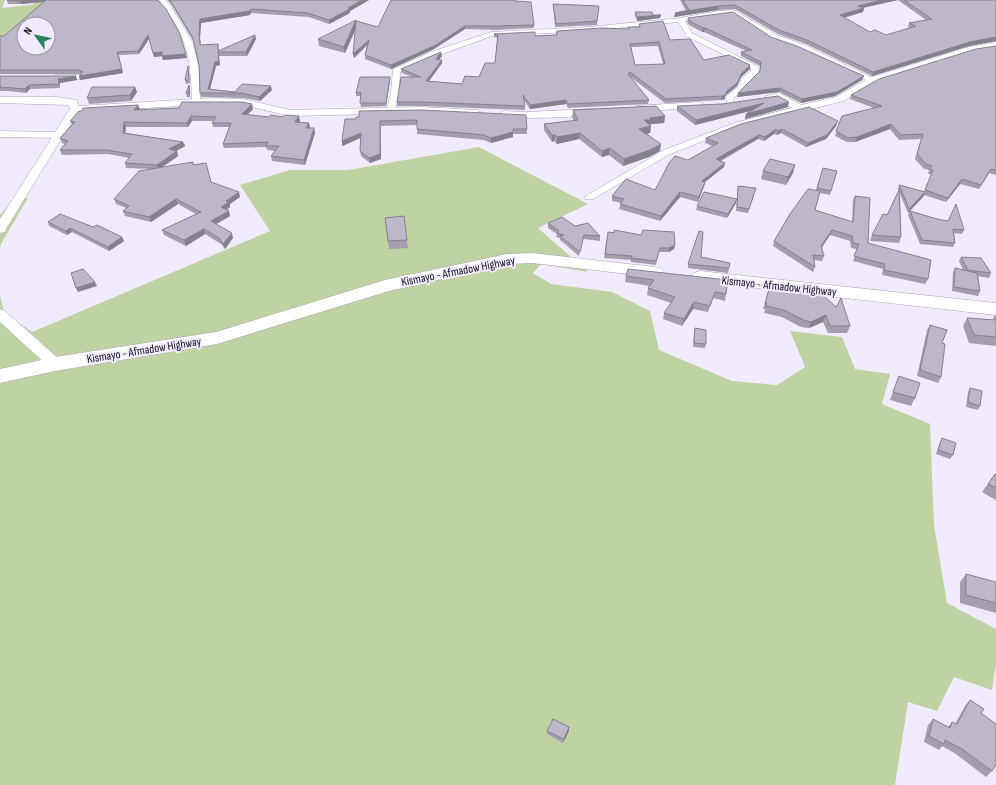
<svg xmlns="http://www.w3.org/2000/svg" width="996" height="785" font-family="'Sofia Sans Condensed',sans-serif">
<rect width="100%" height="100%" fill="#f2ebff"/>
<path fill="#bed3a1" d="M0,0H5L2,8L30,5L42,0H50L21,23L18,30L0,38Z
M479,147L588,204L538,228L588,272L541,264L533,273L551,284L612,292L650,311L659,350L732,381L777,385L805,367L790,331L842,337L855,369L890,374L882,404L930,424L934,525L947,603L996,629V663L992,690L954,677L937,711L908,702L895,785H0V295L4,312L32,332L270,231L240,185L290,170H348Z
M15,198H28L1,244L0,250V215Z"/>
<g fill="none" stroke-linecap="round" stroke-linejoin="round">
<defs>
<path id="minor" d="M158,0H165L170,5L193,43L199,69L200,101L199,103H193L192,101C191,57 187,34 158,0Z
M734,10L777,35L805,45L877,80L876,82H870L799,49L771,39L733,14L718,15L685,21L692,33L759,67L758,74C749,81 743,90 734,98L733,105H727L726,97L738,87L742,78L751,71V68L686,36L683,29L678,22L588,31L492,36L437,56L400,72L399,92L395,110L391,113L387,110L391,92L393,69L431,52L491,32L588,27L680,18L718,11Z
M55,75H79L83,77C78,81 59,81 54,77Z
M799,106L803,109L802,111L740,127L670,154L593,199H585L584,197L664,150L734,123Z
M0,131L59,132L64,135L59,138L0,137Z"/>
<path id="tertiary" d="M996,42V48L974,52L877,82L844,101L799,112L777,99L770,101L765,98L766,96L779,93L801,105L836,97L869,78L969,47Z
M0,97H57L77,100L79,106L213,98L243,99L290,110L422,107L477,110L482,113L477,116L422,113L290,116L243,105L213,104L78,112L6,229L5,232L0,233V219L70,109L68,105L0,103Z
M699,102L703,103L704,105L703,107L636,112L631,109L636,106Z
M593,109L597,110L598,112L597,114C585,117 504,121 499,114L504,111L526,112Z
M0,309L5,311L60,360L63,364L60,368L55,369L50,368L0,322Z"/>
<path id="primary" d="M532,253L655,267L661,268L664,272L661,276L655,277L532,263L507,264L389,291L217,344L55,371L0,383V369L55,357L216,332L385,280L507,254Z
M700,271L996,303V315L694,281L691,277L694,273Z"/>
</defs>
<use href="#minor" stroke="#a9a3b5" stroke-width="1"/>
<use href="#tertiary" stroke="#a9a3b5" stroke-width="1"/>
<use href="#primary" stroke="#a9a3b5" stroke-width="1"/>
<use href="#minor" fill="#fff" fill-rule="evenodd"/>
<use href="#tertiary" fill="#fff" fill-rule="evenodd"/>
<use href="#primary" fill="#fff" fill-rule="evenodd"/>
</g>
<path fill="#a39dae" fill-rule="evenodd" d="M7,0H158L187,58L163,60L162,56L154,57L149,39L139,54L119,55L123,73L80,80L79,76L81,74H0V36H4L45,2L21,4H8Z
M167,0H369L350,11V13L329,24L309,17L251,13L250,15L201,23L200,38L201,45L218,44L219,51L255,35L256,39L247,56H219L220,65L216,66L210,89L235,92L272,90L260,101L243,98L201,97L200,93L199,65L194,42L171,4Z
M680,0H996V41L969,46L872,76L806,44L778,34L735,9L718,10L674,17L686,11ZM898,0L926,20L909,23L908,27L910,28L886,35L870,32L844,18L863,12L864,8H863Z
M515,1L534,25V28L496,30L465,29L434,49L391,69L365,59V55L367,45L354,58L356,28L345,53L319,46L318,39L356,23L378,27Z
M553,4L599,6L597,25L555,27Z
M635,12L653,15L660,18L637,21L635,15Z
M688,18L771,37L864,76L862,80L835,96L801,103L779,92L737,97L760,72V66L741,56V52L746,51L704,32H702L689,25L687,22Z
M639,24L670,40L704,60L750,69L741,77L737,86L725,96V99L721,100L665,103L629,76L649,100L648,104L568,108L566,104L530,109L524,100L525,110L422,106H397V102L412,77L402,73L401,69L442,56L439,59L442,63L429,81L462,84L479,77L495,63L497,38L494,37V34L535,36L556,35L557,31L628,29V27H639ZM658,46L663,64L635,65L631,47Z
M996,46V175L989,173L979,189L960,184L946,202L924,195L908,213L900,194L901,237L899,243L870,241L872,235L887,215L899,191L898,189L899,185L924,192L931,174H928L929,170L924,169L915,159L921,139L899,140L890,129L855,142H847L835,136L842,116L874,108L850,99L851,95Z
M189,70L190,83L186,84L185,80Z
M0,76H76L77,80L60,83V88L30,89L26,93L8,91H0Z
M390,77V80L386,106L361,107L360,103L361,96H356V93Z
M189,85L190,88V97H187L186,93Z
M135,87L137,92L131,101L89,104L87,98Z
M677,106L788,107L745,119L746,114L750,111L695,125L677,111Z
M140,109L139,110L253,109L247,115L300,121L299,123H309L310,128H314L315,133L305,165L272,161L271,156L275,151L267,150L266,147L224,148L223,144L229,127H213L212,123L213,121H192L188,127H126L125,133L183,142L185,146L176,151H177L178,156L161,168L194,165L211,182L240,197L230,204V207L227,210L230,216L216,224L233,238L225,249L221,244L205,234L186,246L164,235L162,230L196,214L178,204L151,222L125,216L123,211L126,208L116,204L114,199L151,169L126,168L125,163L129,158L108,154L62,155L60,150L65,144L62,143L60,138L72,125L70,121L82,111Z
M573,110L665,116L664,123L651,124L650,133L646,134L660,151L649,157L623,166L609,155L602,157L579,139L557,144L554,141L552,142L544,130V124L574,121L572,117Z
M359,111L527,129V134H513V137L491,143L484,140L417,134V125L381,126V159L370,163L361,156L360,151L361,138L342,146V141L356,119L359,117Z
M741,124L836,126L826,139L806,147L781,133L777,135L774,134L764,141L758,139L721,161L724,167L705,182L704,186L698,202L680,197L660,221L619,209L621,203L612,201V196L655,190L688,160L713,146L705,143L706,138Z
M823,168L837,171L830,195L820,193L815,210L852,222L853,200L855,196L868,243L928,279L925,284L882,275L883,269L853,261L857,249L851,248L850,241L830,235L822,247L824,256L822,261L814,260L815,267L813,272L773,246L774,241L816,190Z
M763,171L793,173L786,185L761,179Z
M738,186L755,192L748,213L736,211Z
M736,203L727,218L696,210L697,206Z
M910,211L964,230L962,234L954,233L955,243L953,247L920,244L908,215Z
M385,218L407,240L408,248L389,249Z
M48,222L124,241L109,251L72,232L67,235L49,226Z
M548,223L575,226L600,236V241L583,239L579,256L560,240V238L556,237L557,234L548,228Z
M614,230L675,245L674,249L669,252H659L656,265L631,262V260L604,258L608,232H614Z
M961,257L991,273L989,278L978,276L980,291L978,296L952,291L953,272L955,268L963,270L959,261Z
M688,264L729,268L728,273L688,268Z
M628,269L726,294L725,301L713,298L708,312L693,309L682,326L663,319L664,313L671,303L647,295L648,288L650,286L625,282L626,276Z
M770,286L850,326L847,333H828L823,322L809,328L801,327L782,317L764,313L765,309H763Z
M996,314V346L969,343L963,326L967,318L994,320L993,318Z
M930,325L942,343L941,377L938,383L917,376L927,330Z
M695,328L706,344L705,348L693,347L694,333Z
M899,376L915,398L911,406L890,400Z
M970,388L980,406L978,410L966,407L968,392Z
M942,438L953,455L950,459L936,454L940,442Z
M995,474L996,475V500L982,492Z
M966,574L996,582V613L960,603V582Z
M970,700L981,713L992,771L986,777L956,754L942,746L939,750L924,742L928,725L933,719L948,727L952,722L955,724L965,706Z
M569,727V731L563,743L547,734V731Z"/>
<path fill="#85808d" d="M25,0H51V1L21,4L20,1Z
M362,0H369L350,11V13L329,24V20Z
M882,0H898L857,9L858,6Z
M718,6V10L674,17L675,13Z
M864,8L863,12L838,19L840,15Z
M251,9V13L250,15L201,23L200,38L201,49L199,34L200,19Z
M661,15L660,18L637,21V17Z
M356,20L357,26L345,53L344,47Z
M465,26V29L434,49L391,69V65Z
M703,28H705L704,32H702Z
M148,35L149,39L139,54L138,51Z
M255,35L256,39L247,56L246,52Z
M996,37V41L969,46L872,76L873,72L970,42Z
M369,40V43L354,58L353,54Z
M117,52L123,73L80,80L79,76Z
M162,52L163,56L154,57L153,53Z
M218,52L220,65L216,66L209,93L208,89Z
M441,52L442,56L436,63V59Z
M186,54L187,58L163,60L162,56Z
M442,60V63L426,85V81Z
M750,65V69L741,77L737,86L725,96V99L721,100L722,96L726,92L741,74Z
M76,76L77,80L60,83V88L59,84L58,79Z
M864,76L862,80L835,96L801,103L802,99Z
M390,77V80L386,106V103Z
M29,85L30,89L26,93L25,89Z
M189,85L190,88V97L189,93Z
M271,86L272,90L260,101L259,97Z
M135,87L137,92L131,101L130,95Z
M780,88L779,92L737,97L738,93Z
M566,100V104L530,109V105Z
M789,102L788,107L745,119L746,114Z
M764,103L762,108L695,125L696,120Z
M252,104L253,109L243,119L242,114Z
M138,105L140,109L136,114L134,110Z
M191,116L192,121L188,127L187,123Z
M299,116L300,121L296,127L295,122Z
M665,116L664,123L651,124L650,126L644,120L650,118Z
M380,121L381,159L370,163L369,158Z
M838,121L836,126L826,139L806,147L808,143Z
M124,122L126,127L125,137L123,133Z
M309,123L310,128L307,133L306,128Z
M891,124L890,129L855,142L857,137Z
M651,126L650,133L638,136L639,129Z
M314,128L315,133L305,165L304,160Z
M776,129L774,134L764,141L765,137Z
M782,129L781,133L777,135L778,131Z
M513,132V137L491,143V138Z
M361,133L362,137L342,146V141Z
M580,133L579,139L557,144V137Z
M552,135H555L554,141L552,142Z
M759,135L758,139L715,163L716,159Z
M183,142L185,146L171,154L169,149Z
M661,144L660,151L649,157L623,166L624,159Z
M610,148L609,155L602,157V151Z
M177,151L178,156L158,170L157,165Z
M725,163L724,167L705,182L704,186L698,202L702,181Z
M795,165L793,173L786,185L788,177Z
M991,169L989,173L979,189L981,185Z
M962,179L960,184L946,202L948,198Z
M239,192L240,197L230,204V207L222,213L221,207L226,201Z
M680,192V197L660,221L661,216Z
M925,192L924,196L908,213L909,209Z
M176,199L178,204L151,222L149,217Z
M737,199L736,203L727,218L728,214Z
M229,211L230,216L213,226L211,221Z
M70,228L72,232L67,235L66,231Z
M204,229L205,234L186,246L184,240Z
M832,230L830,235L820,250L821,246Z
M232,233L233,238L225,249L223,244Z
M122,237L124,241L109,251L108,247Z
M675,245L674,249L669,252V248Z
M95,282L97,286L78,292L76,288Z
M694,302L693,309L682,326L684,319Z
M826,315L823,322L809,328L811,322Z
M569,727V731L563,743L564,739Z"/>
<path fill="#beb7ca" stroke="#85808d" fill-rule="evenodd" d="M7,0H25L20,1Z
M46,0H158L166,9L179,32L186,54L162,56V52L153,53L148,35L138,51L117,52L122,69L79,76L83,72L78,70H0V36H4ZM24,24H48V48H24Z
M170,0H362L348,8L350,9L329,20L308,13L251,9L250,11L200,19L199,34L200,45L218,44V51L255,35L246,52H218L219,61L215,62L208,89L235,92L242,84L271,86L259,97L242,93H200L199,65L193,38Z
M391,0H515V1L531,2L534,25L496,26H465L434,46L391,65L365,55L369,40L353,54L356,21L378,27Z
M683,0H882L858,6L864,8L840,15L870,32L875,30L886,35L916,26L909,23L932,19L904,0H996V37L970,42L873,72L807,40L779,30L735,5L718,6L675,13L689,10Z
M553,4L599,6L597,21L556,24Z
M635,12H652L653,15H661L637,17Z
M733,12L771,37L799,47L864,76L837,92L802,99L780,88L738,93L760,71L761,62L741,52L752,50L705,28H703L690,21L688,18Z
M356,20L344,47L318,39Z
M663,21L670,40L690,39L704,60L729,55L750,65L741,74L738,82L726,92V95L722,96L666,99L630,72L628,74L649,100L568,104L566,100L530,105L523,95L525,106L422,102H397L401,77H421L401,69L441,52L436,59L442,60L426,81L462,84L465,76L479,77L485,63H495L498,35L494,34L535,32V36L557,35V31L601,28L629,29L628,27H640L639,24ZM659,42L665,64L635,65L630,44Z
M996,46V170L991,169L981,185L962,179L948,198L925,190L933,170L930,169L932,166L926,164L917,154L923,134L901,135L891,124L857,137L848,138L836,131L842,116L882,106L851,95L879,79L976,49Z
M188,66L189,80H185Z
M0,76H76L58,79L59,84L29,85L25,89L0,87Z
M360,77H390L386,103H360L361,92L356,93Z
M189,85V93H186Z
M92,87H135L130,95L87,98Z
M778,96L789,102L746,114L764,103L696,120L677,106L722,104Z
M182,102H242L252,104L242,114L269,117L271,115L283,117L285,115L299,116L295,122L309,123L306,128H314L304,160L271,156L279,146H266L268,142L223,144L231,123H212L216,117L191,116L187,123L124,122L123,133L183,142L169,149L177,151L157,165L125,163L132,154L106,150H60L68,141L60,138L75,122L70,121L79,111H82L83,108L138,105L134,110L179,108Z
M656,106L665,116L650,118L651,120H644L651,126L639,129L661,144L650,150L624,159L610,148L602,151L580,133L557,137L555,135H552L544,124L578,120L573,110Z
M809,107L838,121L827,135L808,143L782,129L778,131L776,129L765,137L759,135L716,159L725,163L702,181L705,182L699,197L680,192L661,216L620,204L624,199L612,196L626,179L655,190L669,163L675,156L688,160L718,143L706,138L741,124Z
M422,110L526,115L527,129H513V132L491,138L484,135L417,129V120L380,121V154L369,158L360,151L361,133L342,141L345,119H356V117H359V111Z
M770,159L795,165L788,177L763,171Z
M193,162V165L206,163L211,182L239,192L226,201L229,202L221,207L229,211L211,221L232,233L223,244L219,238L204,229L184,240L162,230L201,212L176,199L149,217L123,211L129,206L114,199L139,171Z
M823,168L837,171L831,191L817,188Z
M899,185L925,192L909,209Z
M738,186L756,188L749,209L737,207Z
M808,189L820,191L815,210L853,222L855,196L870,198L868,243L931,260L928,279L884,270L885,264L854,256L859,244L853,243L852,236L832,230L821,246L824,256L813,255L815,267L774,241L790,214Z
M899,190L901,237L872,235L883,214L887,215Z
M704,192L737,199L728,214L697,206Z
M956,204L964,230L953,229L955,243L922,240L910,211L937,219L948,221Z
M60,214L93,227L97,225L122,237L108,247L70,228L66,231L48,222Z
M404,216L407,240L388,241L385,218Z
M562,217L575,226L588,223L600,236L584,235L580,252L560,236L564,235L557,233L559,231L548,223Z
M614,230L641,235L643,230L674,232L675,245L669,248H660L656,261L631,258L632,256L605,254L608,232L614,233Z
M699,231L703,232L701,257L730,263L729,268L688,264Z
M961,257L981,258L991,273L968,270Z
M955,268L977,273L980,291L954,287Z
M83,269L95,282L76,288L71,273Z
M628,269L728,280L726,294L715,292L710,306L694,302L684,319L664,313L675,297L648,288L654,280L626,276Z
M770,286L800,293L802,289L822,294L836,307L841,298L850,326H830L826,315L811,322L803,320L784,310L766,306L767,303H765Z
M967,318L996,320V337L974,335Z
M930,325L947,330L942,343L945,344L941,377L920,370Z
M695,328L706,330V344L694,343Z
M899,376L920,383L915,398L893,392Z
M970,388L982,391L980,406L968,402Z
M942,438L956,443L953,455L938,450Z
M995,474L996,475V488L988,484Z
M966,574L996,582V603L966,595Z
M970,700L984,709L981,713L996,724V765L992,771L962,749L945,740L944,744L929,736L933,719L950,728L952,722L957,724Z
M553,719L569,727L564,739L547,731Z"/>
<g text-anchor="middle" stroke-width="4" stroke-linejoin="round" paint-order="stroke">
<g font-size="12" fill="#131117" stroke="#f2ebff">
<text transform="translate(458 271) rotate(-11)" y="4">Kismayo - Afmadow Highway</text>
<text transform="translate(779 286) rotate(6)" y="4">Kismayo - Afmadow Highway</text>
<text transform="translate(144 350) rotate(-9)" y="4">Kismayo - Afmadow Highway</text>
</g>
</g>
<g transform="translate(36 36) rotate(303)"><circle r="19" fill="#f2ebff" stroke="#9994a2"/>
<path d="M0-3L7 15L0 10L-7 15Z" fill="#2a8459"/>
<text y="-6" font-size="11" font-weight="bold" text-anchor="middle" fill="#131117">N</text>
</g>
</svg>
